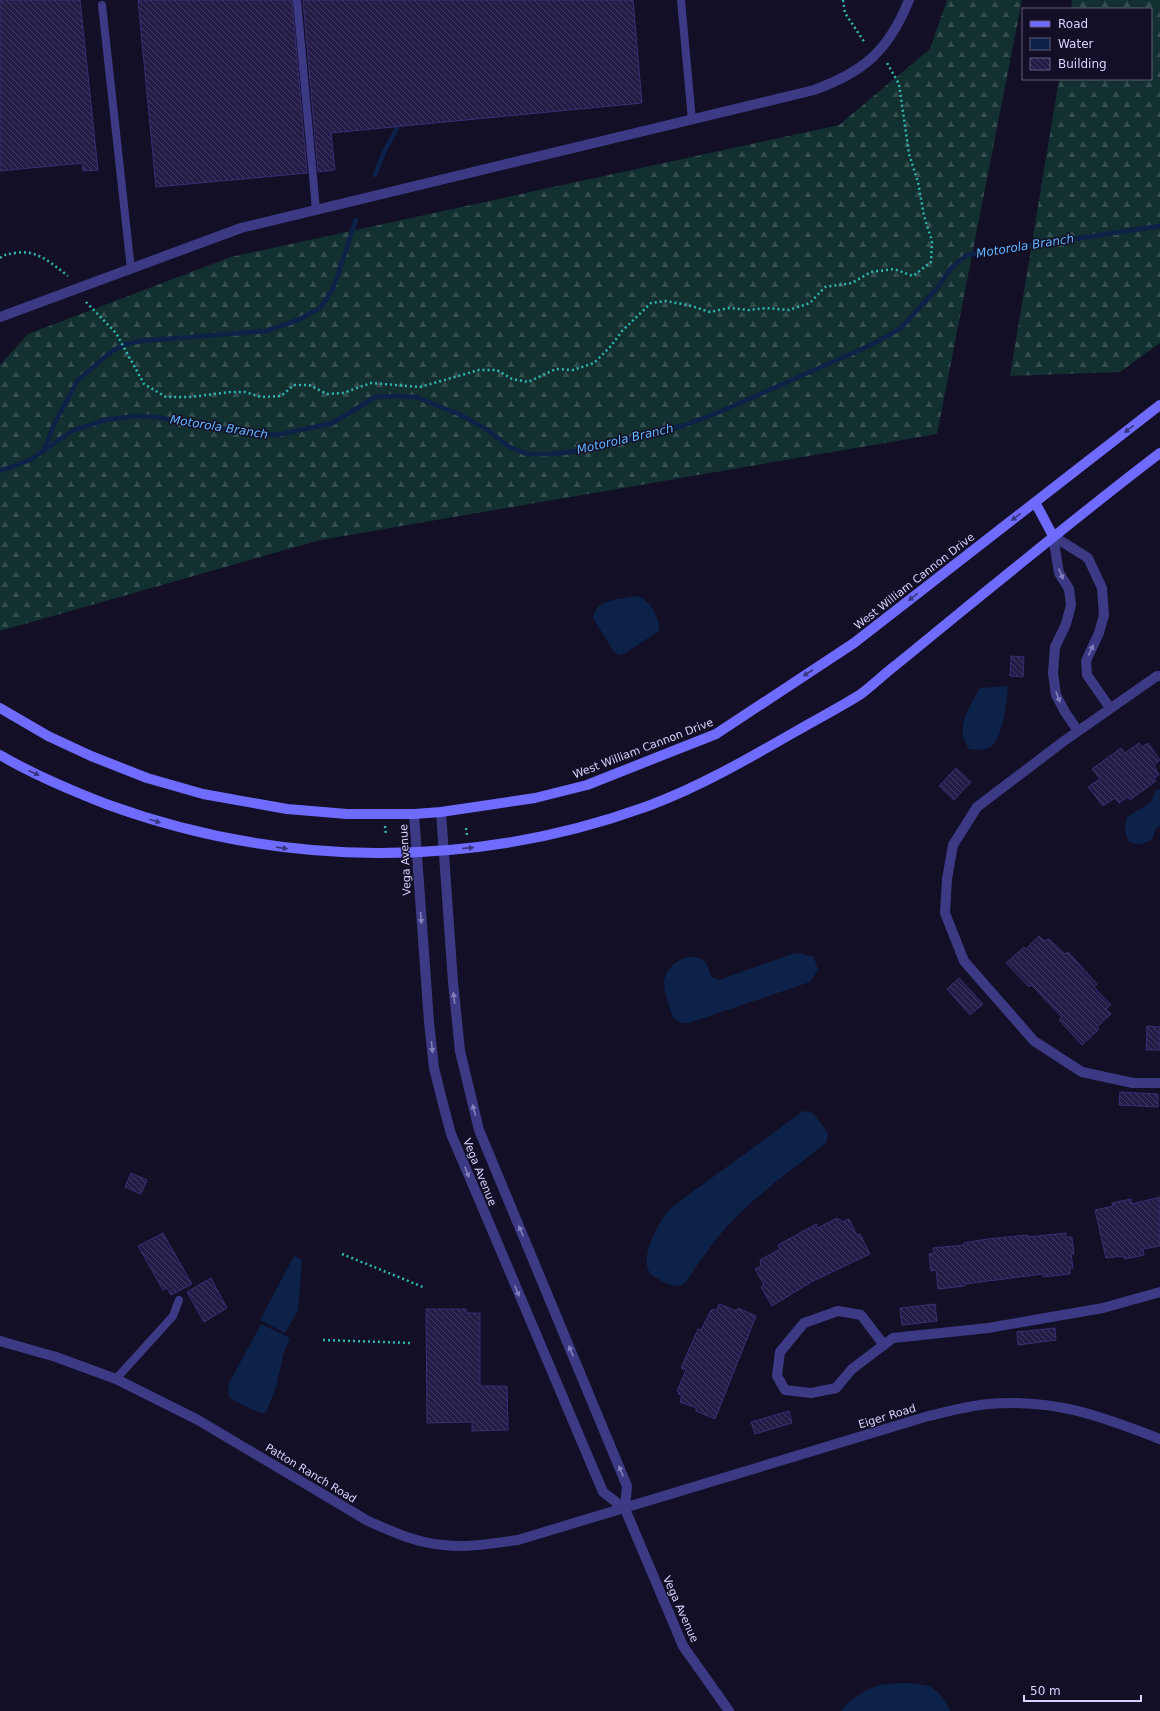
<svg xmlns="http://www.w3.org/2000/svg" width="1160" height="1711" font-family="'DejaVu Sans',sans-serif">
<defs>
<pattern id="forest-firs" width="22" height="20" patternUnits="userSpaceOnUse"><rect width="22" height="20" fill="#12302f"/><path d="M5 1l3.5 6h-7zM16 11l3.5 6h-7z" fill="#344d4e"/></pattern>
<pattern id="building-back-hatch" width="6" height="6" patternUnits="userSpaceOnUse"><rect width="6" height="6" fill="#241b47"/><path d="M-1 5l2 2M0 0l6 6M5-1l2 2" fill="none" stroke="#433b63"/></pattern>
</defs>
<rect width="100%" height="100%" fill="#130f26"/>
<path fill="url(#forest-firs)" d="M947,0H1022L937,434L320,540L0,631V365L28,334L231,257L839,125L930,49Z
M1072,0H1160V343L1120,372L1010,376L1059,79H1151V9H1071Z"/>
<path fill="#0c2248" d="M637,596C648,597 662,621 659,631L624,654L619,655L614,652L593,618C596,598 621,599 637,596Z
M1008,686C1007,699 1003,736 993,745C986,751 977,750 969,749C954,727 969,708 980,688Z
M1160,789V826L1156,828L1152,839C1144,844 1138,846 1129,842C1124,833 1125,826 1127,817L1151,802L1156,790Z
M800,953L814,957L818,970L810,982L689,1023C682,1023 678,1023 673,1017C670,1008 663,990 664,981C666,966 686,951 701,959C708,962 709,971 711,977L719,980L792,954Z
M807,1111L813,1113L828,1133L827,1142C797,1166 764,1189 737,1216C717,1236 701,1259 686,1282C679,1288 674,1286 666,1283C661,1280 654,1278 650,1273C639,1257 658,1225 667,1212L680,1201L802,1112Z
M294,1256L302,1260L298,1310L285,1333L260,1320Z
M261,1324L290,1338L284,1352L276,1387L267,1410L264,1413H260C253,1409 233,1402 229,1396C227,1392 229,1387 229,1383Z
M905,1683C935,1685 935,1686 951,1711H841C847,1702 866,1689 877,1686C886,1683 896,1684 905,1683Z"/>
<g fill="none" stroke-linecap="round" stroke-linejoin="round">
<path stroke="#0c2248" stroke-width="4.5" d="M375,175L384,152L397,128
M44,451L54,424L78,380L112,351L126,344L141,341L266,331L298,320L320,308L333,289L356,220
M0,471L30,460L72,431L105,420L134,416L156,417L231,430L276,435L333,423L375,397L393,396L416,397L459,414L486,429L508,446L527,454H552L587,450L685,425L717,413L873,344L901,328L938,287L952,267L967,255L1160,226"/>
</g>
<path fill="url(#building-back-hatch)" stroke="#3b2d73" d="M0,0H80L98,170L83,171L82,163L0,171Z
M138,0H292L307,173L156,187Z
M303,0H633L642,103L331,133L335,170L318,172Z
M1011,656L1024,657L1023,677L1010,676Z
M1139,743L1142,747L1148,743L1160,760L1154,765L1159,775L1154,778L1156,781L1130,800L1128,797L1119,803L1115,798L1103,806L1088,787L1100,779L1092,769L1121,748L1125,753Z
M956,768L971,782L954,800L939,786Z
M1039,936L1044,941L1049,939L1065,954L1068,952L1097,984L1094,987L1111,1005L1106,1009L1111,1014L1097,1027L1099,1029L1082,1045L1059,1020L1062,1017L1031,985L1029,987L1006,963L1024,947L1026,949Z
M959,978L983,1004L970,1015L947,989Z
M1147,1026L1160,1027V1050H1146Z
M1120,1092L1158,1094V1107L1119,1105Z
M131,1173L147,1180L141,1194L125,1187Z
M1160,1197V1246L1143,1249L1144,1255L1125,1259L1124,1256L1106,1258L1095,1210L1113,1206L1112,1203L1131,1199L1132,1204Z
M837,1218L838,1220L840,1219L842,1222L849,1219L857,1235L860,1234L870,1254L813,1281L772,1306L761,1287L764,1285L755,1269L761,1266L760,1260L780,1249L778,1245L816,1224L818,1228Z
M163,1233L192,1284L171,1295L167,1288L163,1290L138,1246Z
M1066,1233V1237H1072L1074,1254H1071L1073,1268H1070V1274L1043,1277V1274L965,1284V1286L938,1289L936,1270L931,1271L929,1254L934,1253L933,1248L964,1245V1243L987,1239L1028,1235V1237Z
M211,1278L227,1308L204,1322L187,1292Z
M719,1304L737,1311L738,1308L756,1316L715,1419L696,1411V1408L680,1402L682,1395L678,1394L679,1392L677,1391L686,1370L681,1368L698,1329L701,1330L711,1310L712,1311L713,1309L717,1310Z
M935,1304L937,1321L902,1325L900,1308Z
M426,1309H466V1313H480V1386H507L508,1430L472,1431V1422L427,1423Z
M1055,1328L1056,1340L1018,1345L1017,1332Z
M789,1411L792,1423L755,1434L751,1422Z"/>
<g fill="none" stroke-linecap="round" stroke-linejoin="round">
<path stroke="#2fb8b0" stroke-width="2.5" stroke-dasharray="2 3" stroke-linecap="butt" d="M843,0L845,13L865,43
M0,258C5,254 9,254 15,253C37,249 51,263 68,276
M86,302L116,333L144,384L166,397H191L230,392H245L261,397L281,396L294,385H309L327,394L343,393L371,383L420,387L479,370H497L512,379L528,382L556,369L573,370L594,363L611,346L622,331L651,303L665,301L688,305L710,312L729,308L749,310L766,308L789,310L810,303L825,287L852,283L871,272L894,269L913,276L931,262L932,241L924,216L918,182L909,154L899,84L887,63
M385,826L386,835
M466,828L467,835
M342,1254L423,1287
M323,1340L411,1343"/>
<path stroke="#3d3a85" stroke-width="8" d="M297,0L316,210
M681,0L692,120
M102,5L131,269
M116,1379L173,1316L179,1300"/>
<path stroke="#3d3a85" stroke-width="10" d="M0,317L241,228L814,90C864,72 889,50 909,0
M1053,536L1059,573L1069,589L1071,605L1066,624L1055,647L1053,673L1056,695L1065,712L1078,731
M1053,536L1088,558L1102,588L1104,615L1099,633L1086,661L1087,675L1110,708
M1160,676H1157L1064,741L977,807L953,845L947,879L945,913L964,961L1034,1041L1082,1072L1133,1083H1160
M0,1341L56,1357L116,1379L198,1420L368,1521C393,1532 417,1543 444,1545C469,1548 494,1543 518,1540L925,1417C946,1412 967,1406 988,1404C1053,1398 1101,1416 1160,1439
M884,1345L861,1315L838,1311L804,1323L780,1352L777,1376L785,1390L811,1393L836,1388L852,1369L893,1338L988,1328L1103,1308L1160,1292
M683,1646L729,1711"/>
<path stroke="#3d3a85" stroke-width="10" d="M441,812L453,982L460,1051L479,1130L627,1486L625,1509L683,1646
M414,814L429,1022L434,1068L443,1104L451,1134L478,1197L603,1492L625,1509"/>
<path stroke="#6f6bff" stroke-width="10" d="M1035,502L1053,536
M0,708L48,736L91,756L147,778L203,794L287,809L347,814H414L441,812L535,798L587,785L716,734L854,643L1160,405
M0,755C34,775 70,790 106,804C281,868 472,870 648,806C699,787 746,760 793,733C815,720 839,708 861,694C873,685 884,674 896,665C918,647 940,629 962,611C1027,558 1093,504 1160,453"/>
</g>
<defs><path id="oneway-solid" d="M-6-.8H1V-3.2L6.5 0L1 3.2V.8H-6Z"/></defs>
<g fill="#38347d">
<use href="#oneway-solid" transform="translate(1129 429) rotate(142)"/>
<use href="#oneway-solid" transform="translate(1016 517) rotate(142)"/>
<use href="#oneway-solid" transform="translate(913 597) rotate(142)"/>
<use href="#oneway-solid" transform="translate(808 673) rotate(147)"/>
<use href="#oneway-solid" transform="translate(34 773) rotate(25)"/>
<use href="#oneway-solid" transform="translate(155 821) rotate(17)"/>
<use href="#oneway-solid" transform="translate(282 848) rotate(8)"/>
<use href="#oneway-solid" transform="translate(468 848) rotate(-5)"/>
</g>
<g fill="#837fbc">
<use href="#oneway-solid" transform="translate(1061 574) rotate(68)"/>
<use href="#oneway-solid" transform="translate(1091 650) rotate(-65)"/>
<use href="#oneway-solid" transform="translate(1058 697) rotate(69)"/>
<use href="#oneway-solid" transform="translate(421 918) rotate(86)"/>
<use href="#oneway-solid" transform="translate(454 998) rotate(-96)"/>
<use href="#oneway-solid" transform="translate(432 1047) rotate(83)"/>
<use href="#oneway-solid" transform="translate(474 1110) rotate(-105)"/>
<use href="#oneway-solid" transform="translate(467 1172) rotate(68)"/>
<use href="#oneway-solid" transform="translate(521 1231) rotate(-113)"/>
<use href="#oneway-solid" transform="translate(517 1291) rotate(67)"/>
<use href="#oneway-solid" transform="translate(571 1351) rotate(-113)"/>
<use href="#oneway-solid" transform="translate(621 1471) rotate(-113)"/>
</g>
<g text-anchor="middle" stroke-width="3" stroke-linejoin="round" paint-order="stroke">
<g font-size="11" fill="#d9d4ff" stroke="#130f26">
<text transform="translate(914 581) rotate(-38)" y="4">West William Cannon Drive</text>
<text transform="translate(643 748) rotate(-21)" y="4">West William Cannon Drive</text>
<text transform="translate(405 860) rotate(-93)" y="4">Vega Avenue</text>
<text transform="translate(480 1172) rotate(68)" y="4">Vega Avenue</text>
<text transform="translate(887 1416) rotate(-17)" y="4">Eiger Road</text>
<text transform="translate(311 1473) rotate(31)" y="4">Patton Ranch Road</text>
<text transform="translate(681 1609) rotate(66)" y="4">Vega Avenue</text>
</g>
<g font-size="12" font-style="italic" fill="#62b6ff" stroke="#130f26">
<text transform="translate(1025 246) rotate(-9)" y="4">Motorola Branch</text>
<text transform="translate(219 427) rotate(9)" y="4">Motorola Branch</text>
<text transform="translate(625 439) rotate(-13)" y="4">Motorola Branch</text>
</g>
</g>
<rect x="1022" y="8" width="130" height="72" fill="#130f26" stroke="#625e7d"/>
<rect x="1030" y="21" width="20" height="6" fill="#6f6bff" stroke="#625e7d"/>
<text x="1058" y="28" font-size="12" fill="#d9d4ff">Road</text>
<rect x="1030" y="38" width="20" height="12" fill="#0c2248" stroke="#625e7d"/>
<text x="1058" y="48" font-size="12" fill="#d9d4ff">Water</text>
<rect x="1030" y="58" width="20" height="12" fill="url(#building-back-hatch)" stroke="#625e7d"/>
<text x="1058" y="68" font-size="12" fill="#d9d4ff">Building</text>
<path d="M1024 1695v6h117v-6" fill="none" stroke="#d9d4ff" stroke-width="2"/>
<text x="1030" y="1695" font-size="12" fill="#d9d4ff" stroke="#130f26" stroke-width="3" paint-order="stroke">50 m</text>
</svg>
